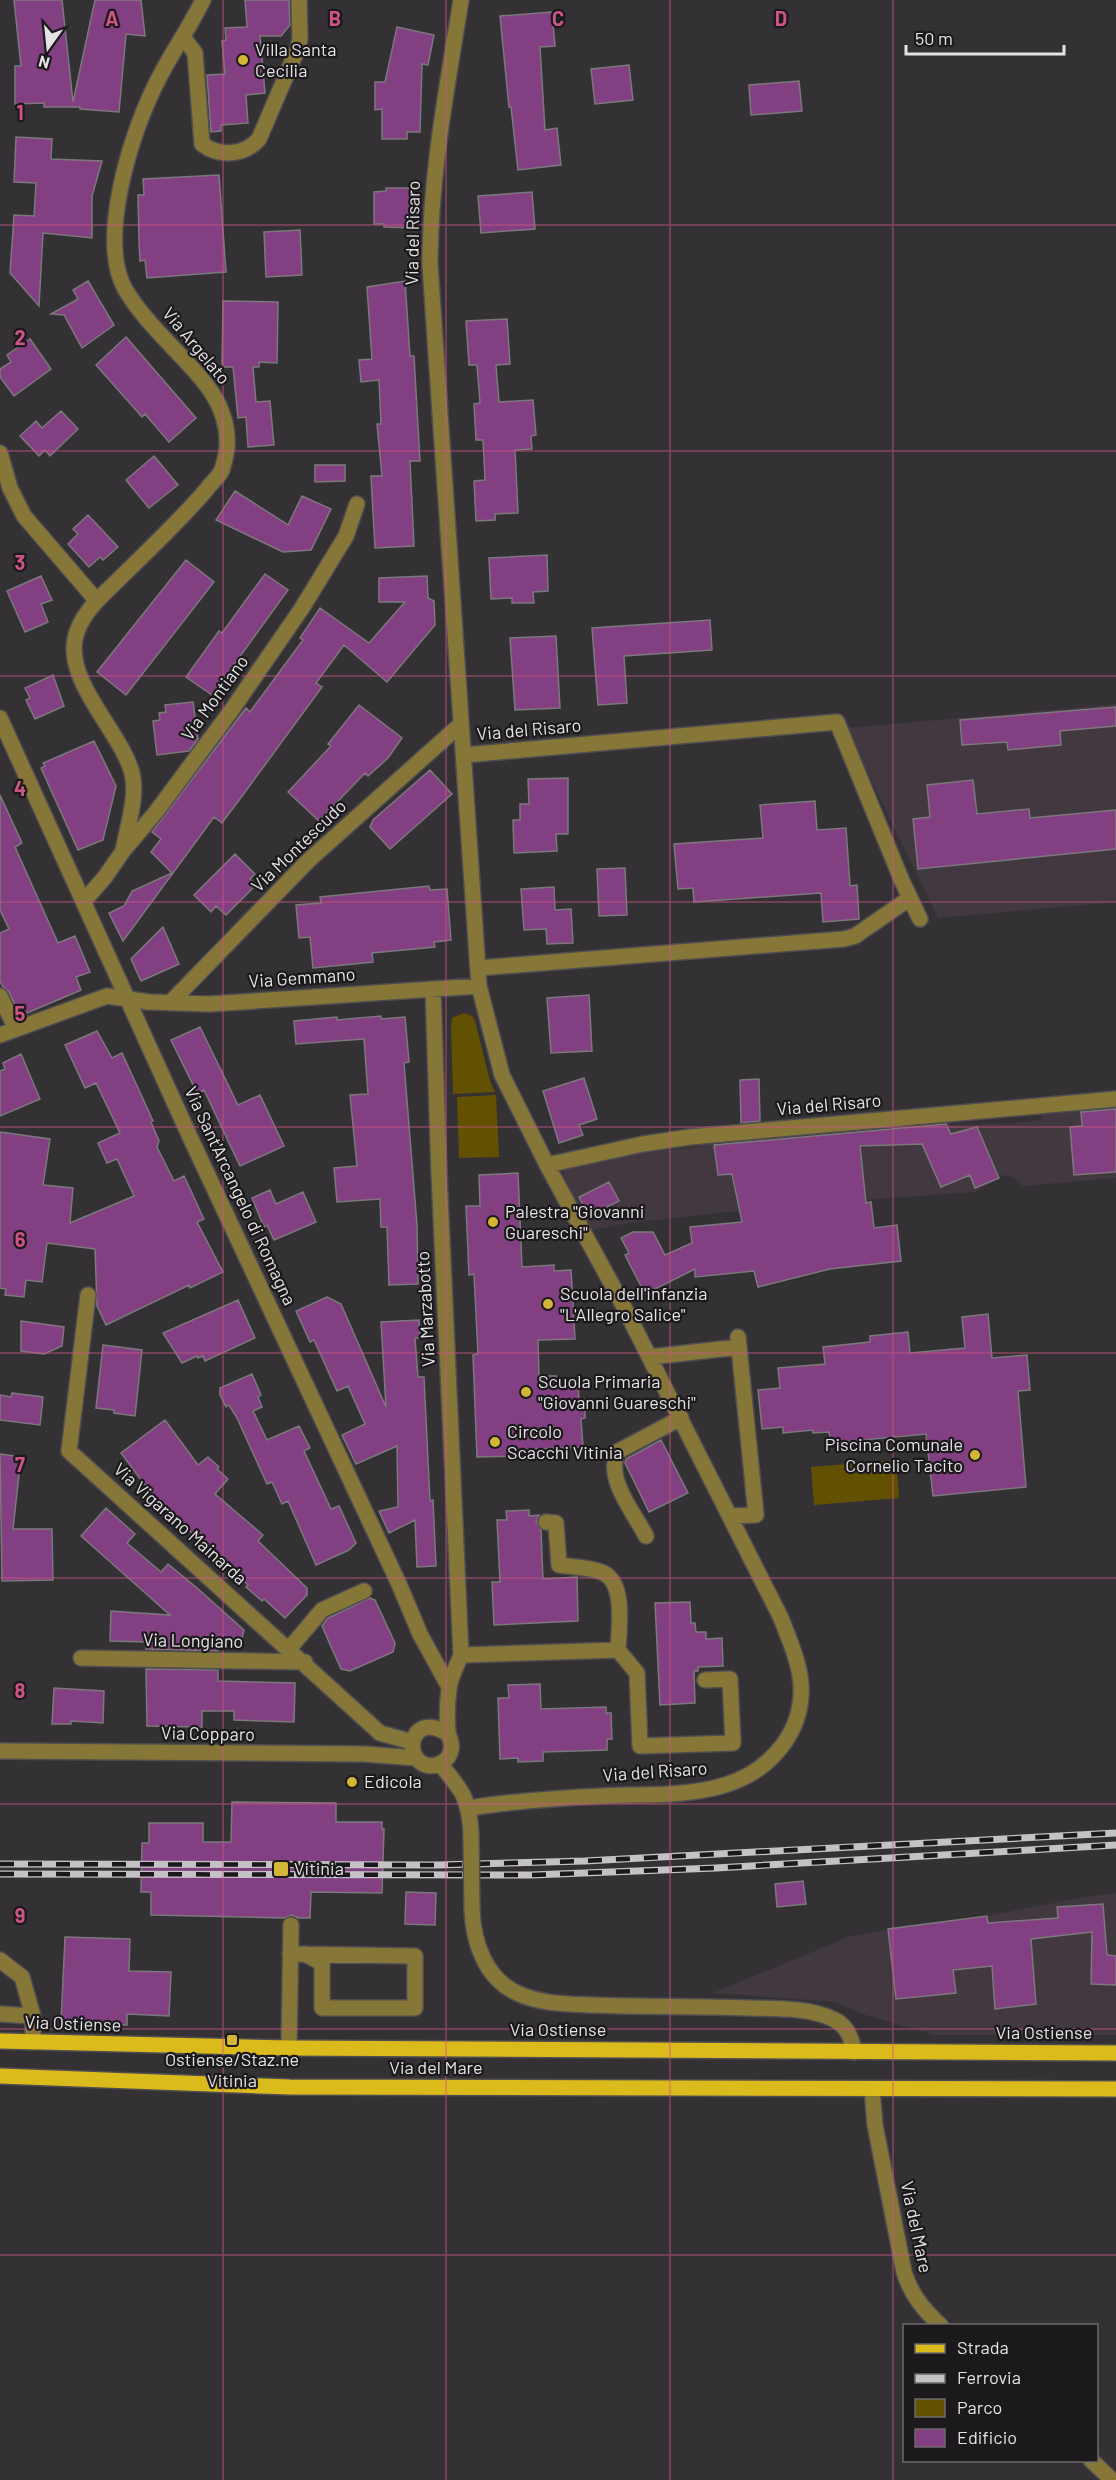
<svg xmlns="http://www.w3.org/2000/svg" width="1116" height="2480" font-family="Barlow,sans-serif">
<rect width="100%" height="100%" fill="#343134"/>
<path fill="#413840" d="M1116,704V902L938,918L846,728Z
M1116,1104V1178L1023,1186L1013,1177L1000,1175V1178L975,1192L795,1205L628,1223L592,1230L563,1175L566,1168L624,1154L698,1147V1141L946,1120L951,1125L1012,1123L1041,1120L1043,1111Z
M1116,1893V2035H934L862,2014L835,2002L713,1993L848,1937L888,1929L987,1916L1090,1896Z"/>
<path fill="#625100" d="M464,1013L472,1016L475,1021L490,1081L495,1092L453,1094L451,1026L452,1018Z
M496,1095L499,1157L459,1158L457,1097Z
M896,1460L899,1498L814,1505L811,1467Z"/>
<path fill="#824082" stroke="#7c787b" stroke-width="1.5" d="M14,0H62L73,102L95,0H141L145,36L126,34L119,112L80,109V107H44V103L15,104V66H21Z
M245,0H289L290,25L281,36H260L265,93L246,95L248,123L221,125V131L211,132L207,75L225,74L222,41L226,40L225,28L247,27Z
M552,12L555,46L540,47L545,130L557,128L561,165L518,170L511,107H509L500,16Z
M397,27L434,35L428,65L422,64L420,132H407V139H382V109L375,110V82H385Z
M629,65L633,100L595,104L591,69Z
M799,81L802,111L751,115L749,85Z
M16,137L52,139L51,159L102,161L92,196V238L43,233L39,306L10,273L14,215L34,216L36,183L14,182Z
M219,175L226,272L147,278L145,260L140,261L139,241L138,195H144L143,179Z
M386,188H412V228L384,227V224H374V192L386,191Z
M532,192L535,229L481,233L478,196Z
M300,230L302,275L266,277L264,232Z
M88,281L114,325L82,348L64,315L51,314L78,299L73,290Z
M405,281L410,356H414L420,461H410L414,546L375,548L371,476H382L377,424H381L379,380L361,382L359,360L372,359L367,287Z
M223,301L278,302L277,363L259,362V367H253L256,402L270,401L274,445L248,447L246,417L238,418L233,367H222Z
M507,319L510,364L496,365L499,402L533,400L536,435L531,436L532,449L515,450L518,513L495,514V520L476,521L474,481L485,480L483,440H476L474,404L480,403L477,365H469L466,321Z
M126,337L196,418L169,442L145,414L142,417L96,365Z
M30,339L51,369L14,396L0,377V369L11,362L7,355Z
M61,411L78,429L50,456L45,450L39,456L20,436L36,421L42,428Z
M154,456L178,485L149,508L126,480Z
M315,465H345V481L315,482Z
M235,491L288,525L302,496L331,509L311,550L283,552L216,520Z
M88,515L118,547L103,560L100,557L89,567L68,544L78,534L73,529Z
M547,555L548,591L533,592L534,603H512V598L491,599L489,558Z
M186,560L214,582L126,695L97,672Z
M265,574L288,590L212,695L186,677L219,631L222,633Z
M41,576L52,600L41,604L48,622L25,632L7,591Z
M427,576L428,598L434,601L435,625L387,682L344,645L316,683L322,687L248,788L222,823L214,817L123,941L109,913L124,906L132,891L172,873L151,852L161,839L152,832L246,708L250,712L303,640L300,638L320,608L369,643L405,602H379V578Z
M710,620L712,650L624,656L627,703L598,705L592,628Z
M556,636L560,708L515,710L510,638Z
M53,675L64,706L35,719L26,700L30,698L25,688Z
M193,702L198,739L189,751L157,755L153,721L160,720L159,713L166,712L165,705Z
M359,705L402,738L388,758L368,776L365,773L319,821L288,792L331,746L328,744Z
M1116,707V726L1060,731L1061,745L1008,750L1007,742L962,745L960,720Z
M94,741L116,786L103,840L78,850L41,768L45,766L43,763Z
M430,770L452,794L390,849L370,827L373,820Z
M568,778V834H556L557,851L514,853L513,820H520V804H529L528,779Z
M973,780L977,814L1029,809L1030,818L1116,810V849L918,869L913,819L930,817L927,785Z
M0,795L22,843L15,847L58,943L75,936L90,972L76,977L81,990L20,1016L9,992L3,987L0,981V933L9,929L0,910Z
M815,801L817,830L846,828L850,886L857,885L859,919L823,922L821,893L694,902L693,888L678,889L674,844L763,838L760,805Z
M235,854L255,874L250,879L256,885L226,915L216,906L211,912L194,895Z
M625,868L627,915L599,916L597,869Z
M429,886L430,890L447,889L451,940L434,942L435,947L372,953L373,962L313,968L310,937L299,938L296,905L321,903L320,897Z
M554,887L555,910L571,909L573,943L547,944L546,929L524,930L521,889Z
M163,927L179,964L141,981L131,959Z
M589,995L592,1051L551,1053L547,998Z
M381,1016V1019L405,1017L409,1062L404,1063L417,1225L418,1284L389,1285L387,1227H381L380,1199L337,1202L334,1168L357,1166L350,1095L368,1094L364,1039L296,1044L294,1021L337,1017V1020Z
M200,1027L238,1105L260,1095L284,1146L240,1166L204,1090L197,1093L171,1040Z
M97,1031L112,1058L122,1053L153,1121L151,1122L159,1141L157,1147L174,1181L184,1176L204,1219L197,1222L223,1272L190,1288L189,1285L106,1325L97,1306L95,1249L47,1243L42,1282L26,1280L24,1297L5,1295L6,1289L0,1288V1132L50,1139L43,1185L73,1188L70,1223L134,1196L117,1159L107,1163L98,1143L120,1133L96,1083L85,1088L65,1045Z
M21,1054L40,1099L0,1116V1071L5,1069L3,1063Z
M584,1078L597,1119L579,1125L583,1135L559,1143L543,1091Z
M759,1079L760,1121L741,1123L740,1080Z
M1116,1109V1172L1074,1175L1070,1127L1082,1126L1081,1112Z
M946,1124L951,1134L977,1127L999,1178L975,1188L970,1175L941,1187L922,1144L860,1146L866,1203L871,1202L874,1228L897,1225L901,1261L830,1269L758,1287L754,1271L695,1277V1269L645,1294L625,1255L629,1253L621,1238L633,1232H653L665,1255L692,1243L690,1227L742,1222L732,1174L718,1175L714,1145Z
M518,1173L522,1267L554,1265V1271L571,1270L575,1339L538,1340L539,1376H556V1383L578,1382L579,1400L585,1399V1418L581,1419L583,1447L515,1450V1456L477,1457L473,1355L478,1354L474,1274L469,1275L466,1206H480L479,1175Z
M609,1182L619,1201L589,1216L579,1197Z
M270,1190L276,1204L303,1192L316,1222L274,1240L267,1225L264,1227L252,1198Z
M327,1297L341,1304L386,1407L381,1322L419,1320L420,1338H415L418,1377H424L430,1501L433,1500L436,1566L417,1567L415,1520L389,1533L379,1511L398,1507L397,1446L356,1464L342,1435L365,1424L348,1386L337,1391L314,1340L310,1342L296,1311Z
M238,1300L255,1338L205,1361L203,1356L198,1358L197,1356L182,1363L163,1333Z
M988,1314L992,1358L1027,1355L1030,1390L1018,1391L1026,1487L933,1496L926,1434L831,1443L829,1432L813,1433V1430L783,1433V1427L762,1429L758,1390L780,1388L778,1368L825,1364L823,1347L870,1342V1336L908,1332L910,1353L965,1348L962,1317Z
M21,1321L64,1327L62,1346L44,1354L21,1351Z
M103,1345L142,1350L135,1416L114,1413V1410L96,1408Z
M252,1374L261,1395L258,1397L262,1407L253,1411L267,1440L299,1426L310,1448L304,1451L331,1509L339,1506L356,1543L349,1550L316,1565L288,1501L282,1504L272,1482L267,1484L237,1418L229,1405L226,1407L220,1395V1388Z
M12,1393L43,1397L40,1425L0,1420V1395L11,1397Z
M165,1420L198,1465L208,1457L219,1467L217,1469L228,1479L215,1494L263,1535L258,1541L307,1588V1595L285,1618L264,1599L262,1601L246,1587L248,1585L156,1500L121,1453Z
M661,1440L688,1493L649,1512L625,1463L626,1459Z
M0,1454L21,1457L13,1529H52L53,1580L2,1581Z
M106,1508L135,1534L127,1543L161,1572L168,1564L197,1588L244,1630L241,1642H218V1651L146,1649V1642L110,1641L111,1611L170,1615L81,1536Z
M529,1510V1516L539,1515L536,1522L541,1530L543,1579L577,1577L578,1621L494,1625L492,1582H500L497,1520H507L506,1511Z
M370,1598L375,1600L395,1643L393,1652L350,1671L341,1669L322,1626L328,1618Z
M690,1602L691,1623H695L696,1632H706V1639L722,1638L723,1666L698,1667V1671H694L695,1703L660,1705L655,1603Z
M146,1669L218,1670V1681L295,1683L294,1722L234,1720V1711H202V1727L147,1726Z
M540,1684L541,1709L606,1707V1713H611L612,1739H607V1750L543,1752V1761L518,1762V1758L500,1759L498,1698H509L508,1685Z
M54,1688L104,1691L103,1723L71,1721V1724H52Z
M232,1802L336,1803V1822H382V1829H384L382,1893L311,1892L310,1918H298L292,1915L284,1918L151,1915V1892H141L142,1843H149V1823H203V1842H231Z
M803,1881L806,1904L777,1907L775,1884Z
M406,1892L436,1893L435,1925L405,1924Z
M1103,1904L1107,1955L1116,1956V1985L1091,1984L1092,1932L1031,1939L1036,2004L995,2009L992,1966L953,1970L956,1993L896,1999L888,1929L987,1916L988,1923L1058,1918L1057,1907Z
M65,1937L130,1939L129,1971L171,1972L169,2016L127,2014V2025L61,2022Z"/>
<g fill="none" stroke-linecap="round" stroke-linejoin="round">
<defs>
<path id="minor" d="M461,0C447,88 430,175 430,265L479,986L502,1075L547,1165L623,1305L781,1618C789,1639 799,1661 801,1684C804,1732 770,1771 725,1785C686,1797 641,1794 602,1796C557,1798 513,1801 470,1808
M183,37L195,53L202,144C219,157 244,156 259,139L298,48L300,38L299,0
M0,453L10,488L24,516L97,601
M0,718L190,1137L399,1584L420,1634L449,1687
M464,755L837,722L902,881L920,919
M123,851C127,827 138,797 132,773C121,732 66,683 75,639C79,617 98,599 114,584C145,553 178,523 207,489C211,483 219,477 222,470C224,463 227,453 227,446C229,406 204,380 179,354C160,334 139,313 125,289C98,240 130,138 153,90C167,59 188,31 203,0
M84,901L105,877L123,851L156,812L231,711L302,608L346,536L357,504
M478,968L844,939L855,936L910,898
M433,989L439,1173L461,1655C457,1666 449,1679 449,1690C447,1703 447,1719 448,1732C449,1738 453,1743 451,1750C449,1761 437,1768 426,1765C401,1757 412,1710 448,1734
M0,996L16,1029
M170,1003L309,860L461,724
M0,1035L107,996L149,1002L210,1004L479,986
M547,1165L643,1144L690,1137L1116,1099
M88,1295L69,1451L380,1733L412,1742
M650,1357L739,1347
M730,1516L756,1515L738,1337
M546,1522L556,1523L559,1565C572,1567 589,1567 601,1572C626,1580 619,1628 618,1650
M646,1536C633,1511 606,1480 617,1452L681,1418
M289,1649L322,1610L364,1591
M461,1655L618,1650L637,1673L640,1746L733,1743L730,1679L705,1680
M81,1658L305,1662
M0,1751L364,1754L416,1758
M440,1764C462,1790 469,1798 471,1833
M472,1909C473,1942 485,1978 517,1993C540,2004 567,2004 593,2005C644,2007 696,2006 748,2008C775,2009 808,2007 833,2019C847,2025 852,2038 854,2052
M290,1954L415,1956V2008H322V1963L305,1954
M0,1960L22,1977L33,2016V2042
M0,2014L33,2016
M289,2048L291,1925
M872,2089L875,2125L904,2272C911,2295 924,2310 941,2326
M1091,2460L1112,2480"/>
<path id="major" d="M0,2041L289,2048L1116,2053
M0,2076L290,2087L1116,2089"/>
</defs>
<use href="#minor" stroke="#504d50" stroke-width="18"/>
<use href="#major" stroke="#504d50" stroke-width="18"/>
<use href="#minor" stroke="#867739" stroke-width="15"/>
<use href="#major" stroke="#dbba1c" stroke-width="15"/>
<defs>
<path id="rail" d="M0,1864L438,1865L585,1861L1116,1833
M0,1874L531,1875L716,1868L1116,1845"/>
</defs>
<use href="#rail" stroke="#c5c2c5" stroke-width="7"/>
<use href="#rail" stroke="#1b191b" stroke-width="4.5" stroke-dasharray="14" stroke-linecap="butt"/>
<defs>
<path id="minor-bridge" d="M471,1833L472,1909"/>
</defs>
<use href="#minor-bridge" stroke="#504d50" stroke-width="18" stroke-linecap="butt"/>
<use href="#minor-bridge" stroke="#867739" stroke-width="15"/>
</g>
<path fill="none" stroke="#cd5585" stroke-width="1.5" stroke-opacity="0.55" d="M223,0V2480M446,0V2480M670,0V2480M893,0V2480M0,225H1116M0,451H1116M0,676H1116M0,902H1116M0,1127H1116M0,1353H1116M0,1578H1116M0,1804H1116M0,2029H1116M0,2255H1116"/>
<g fill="#d3b635" stroke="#1b191b" stroke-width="2">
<circle cx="243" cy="60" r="6"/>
<circle cx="493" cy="1222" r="6"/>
<circle cx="548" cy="1304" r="6"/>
<circle cx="526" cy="1392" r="6"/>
<circle cx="495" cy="1442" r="6"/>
<circle cx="975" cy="1455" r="6"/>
<circle cx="352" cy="1782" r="6"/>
<rect x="273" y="1861" width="16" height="16" rx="3"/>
<rect x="226" y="2034" width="12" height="12" rx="3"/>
</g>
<g text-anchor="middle" stroke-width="4.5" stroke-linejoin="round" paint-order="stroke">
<g font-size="18" fill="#e6e3e6" stroke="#1b191b" text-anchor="start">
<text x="255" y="56">Villa Santa<tspan x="255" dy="21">Cecilia</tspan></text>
<text x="505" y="1218">Palestra "Giovanni<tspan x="505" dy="21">Guareschi"</tspan></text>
<text x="560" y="1300">Scuola dell'infanzia<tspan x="560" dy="21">"L'Allegro Salice"</tspan></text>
<text x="538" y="1388">Scuola Primaria<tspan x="538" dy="21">"Giovanni Guareschi"</tspan></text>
<text x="507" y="1438">Circolo<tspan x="507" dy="21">Scacchi Vitinia</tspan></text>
<text x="963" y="1451" text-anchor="end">Piscina Comunale<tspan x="963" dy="21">Cornelio Tacito</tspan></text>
<text x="364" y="1788">Edicola</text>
<text x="294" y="1875">Vitinia</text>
<text x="232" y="2066" text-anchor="middle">Ostiense/Staz.ne<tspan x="232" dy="21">Vitinia</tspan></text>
</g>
<g font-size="18" fill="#e6e3e6" stroke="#1b191b">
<text transform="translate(413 233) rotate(-89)" y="6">Via del Risaro</text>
<text transform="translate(196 346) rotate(50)" y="6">Via Argelato</text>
<text transform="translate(215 698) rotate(-54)" y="6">Via Montiano</text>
<text transform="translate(529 730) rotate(-5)" y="6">Via del Risaro</text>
<text transform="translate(299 846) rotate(-44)" y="6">Via Montescudo</text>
<text transform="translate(302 978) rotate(-4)" y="6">Via Gemmano</text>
<text transform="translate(829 1105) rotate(-5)" y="6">Via del Risaro</text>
<text transform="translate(240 1196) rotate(65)" y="6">Via Sant'Arcangelo di Romagna</text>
<text transform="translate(426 1309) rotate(-93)" y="6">Via Marzabotto</text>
<text transform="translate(180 1524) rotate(42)" y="6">Via Vigarano Mainarda</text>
<text transform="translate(193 1641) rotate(1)" y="6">Via Longiano</text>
<text transform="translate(208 1734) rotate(1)" y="6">Via Copparo</text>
<text transform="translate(655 1772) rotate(-4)" y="6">Via del Risaro</text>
<text transform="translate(73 2024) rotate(2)" y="6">Via Ostiense</text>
<text x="558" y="2036">Via Ostiense</text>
<text x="1044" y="2039">Via Ostiense</text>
<text x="436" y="2074">Via del Mare</text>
<text transform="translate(916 2227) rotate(78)" y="6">Via del Mare</text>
</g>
</g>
<g font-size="20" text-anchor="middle" font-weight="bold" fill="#cd5585" stroke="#1b191b" stroke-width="4.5" stroke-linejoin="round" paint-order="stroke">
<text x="112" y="26">A</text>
<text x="335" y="26">B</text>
<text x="558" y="26">C</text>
<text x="781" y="26">D</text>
<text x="20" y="120">1</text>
<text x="20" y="345">2</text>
<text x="20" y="570">3</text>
<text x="20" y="796">4</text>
<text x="20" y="1021">5</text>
<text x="20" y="1247">6</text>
<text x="20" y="1472">7</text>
<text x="20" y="1698">8</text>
<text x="20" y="1923">9</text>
</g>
<rect x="903" y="2324" width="195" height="138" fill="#1b191b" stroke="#6c6a6c" stroke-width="1.5"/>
<rect x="915" y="2344" width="30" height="9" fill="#dbba1c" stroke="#6c6a6c" stroke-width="1.5"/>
<text x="957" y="2354" font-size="18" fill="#e6e3e6">Strada</text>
<rect x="915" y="2374" width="30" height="9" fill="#c5c2c5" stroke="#6c6a6c" stroke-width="1.5"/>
<text x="957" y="2384" font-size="18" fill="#e6e3e6">Ferrovia</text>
<rect x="915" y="2399" width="30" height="18" fill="#625100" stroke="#6c6a6c" stroke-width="1.5"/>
<text x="957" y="2414" font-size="18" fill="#e6e3e6">Parco</text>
<rect x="915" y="2429" width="30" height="18" fill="#824082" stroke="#6c6a6c" stroke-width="1.5"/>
<text x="957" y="2444" font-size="18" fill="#e6e3e6">Edificio</text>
<g transform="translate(48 48) rotate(195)" stroke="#1b191b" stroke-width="4.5" paint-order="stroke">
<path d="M0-4.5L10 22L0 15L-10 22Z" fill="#e6e3e6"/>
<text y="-9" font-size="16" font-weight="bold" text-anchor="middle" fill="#e6e3e6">N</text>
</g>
<path d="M906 45v9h158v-9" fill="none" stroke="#e6e3e6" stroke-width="3"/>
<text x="915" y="45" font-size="18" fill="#e6e3e6" stroke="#1b191b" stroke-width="4.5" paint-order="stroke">50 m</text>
</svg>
